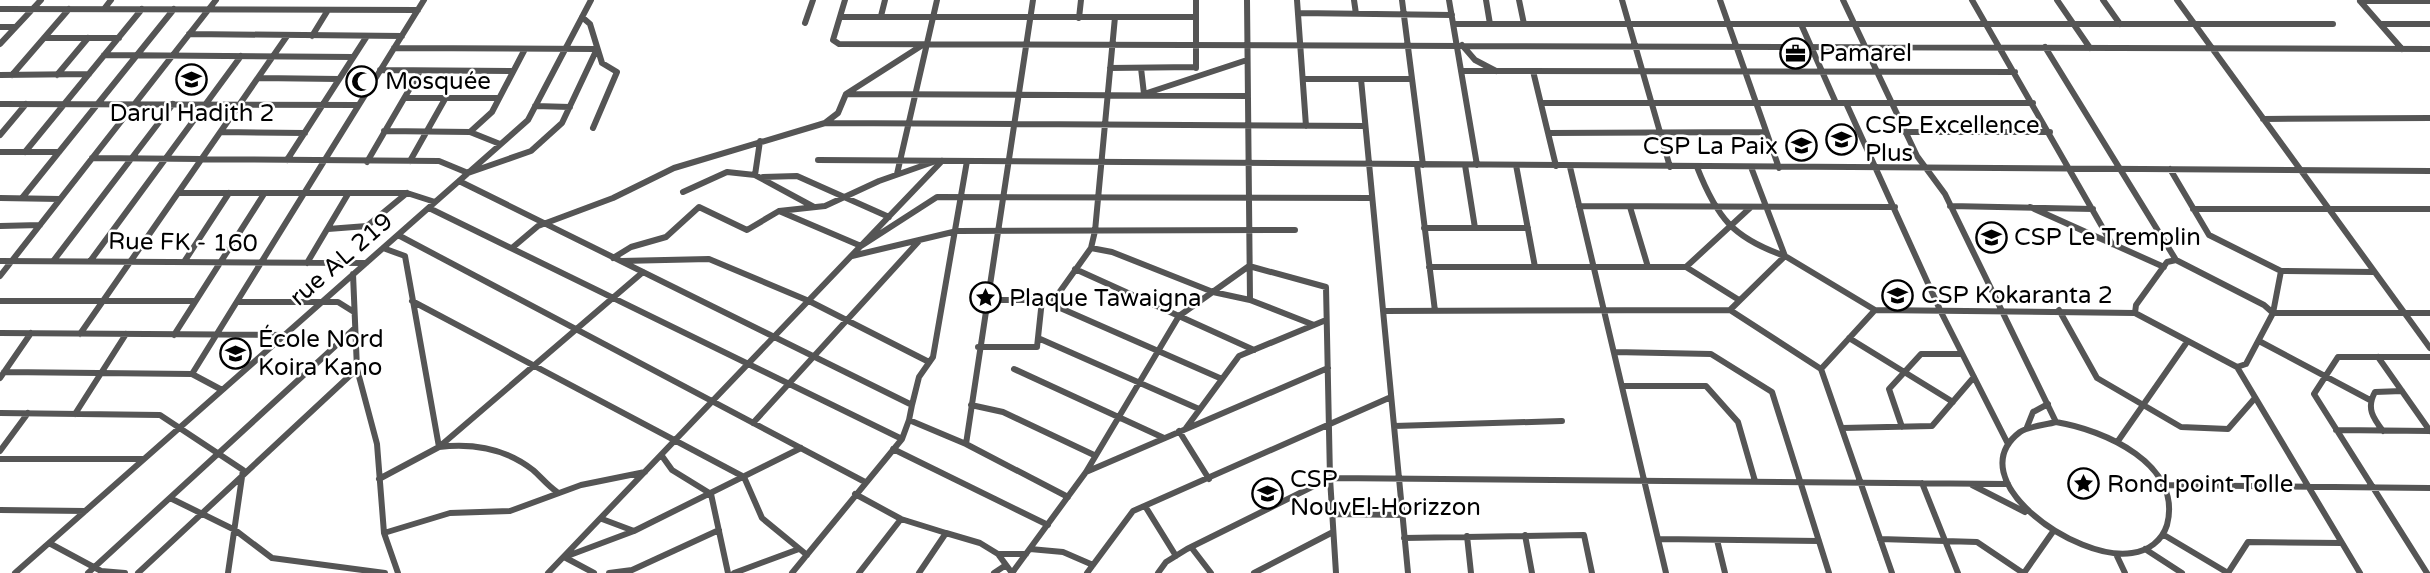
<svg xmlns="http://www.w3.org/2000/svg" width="2430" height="573" font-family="'Varela Round',sans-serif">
<rect width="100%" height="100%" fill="#fff"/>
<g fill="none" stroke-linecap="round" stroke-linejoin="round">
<path stroke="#555" stroke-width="6" d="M845,0L833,40L839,44L2430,49
M1196,0V68
M1247,0L1250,300
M1297,0L1306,126
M1354,0L1356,14
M1402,0L1423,165
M1449,0L1477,165
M1486,0L1490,24
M1519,0L1524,24
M1622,0L1670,167
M1720,0L1779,168
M1843,0L1917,156L1945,194L2056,422
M1972,0L2112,244
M2057,0L2090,48
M2103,0L2120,24
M2177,0L2430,348
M2360,1H2430
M2360,1L2402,49
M0,9L418,10
M104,9L111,0
M1298,13L1452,15
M881,16L885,0
M582,17L590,24L602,63L617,72L593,128
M840,17H1196
M1079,18L1081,0
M805,23L813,0
M1453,24H2333
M1801,24L1836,103
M2381,24H2430
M0,27H15
M189,34L402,36
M312,36L328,10
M44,38H119
M0,44L41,0
M1462,45L1475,60L1496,71
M2045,47L2176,260
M394,48L595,49
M104,55L353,57
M1110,68L1196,67
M1141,68L1144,94L1247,60
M380,70L513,71
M1461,71L2015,72
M1533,71L1556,166
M0,75L89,74
M12,75L69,9
M57,75L88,38
M258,78L339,79
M1303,79H1412
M1361,79L1408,573
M847,94L1248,96
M405,98H499
M1541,103H2033
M1846,103L1941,312L2008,444
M0,104L358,105
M535,106L570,107
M2263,119L2430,118
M825,123L1365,126
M384,131L470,132L500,144
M221,132L305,133
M470,132L492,112L525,49
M1905,132H2050
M1548,133L1766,132
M0,135L26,104
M0,152H59
M25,152L142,9
M92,158L439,161L468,173L531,151L562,123L596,51
M287,160L367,36
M818,160L2430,171
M410,161L445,99
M367,162L420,71
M1417,165L1435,311
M1465,165L1475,228
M1516,165L1535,267
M1570,167L1666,573
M1697,167C1717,218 1733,238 1785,256
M1751,167L1785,256
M2170,169L2209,235L2281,271L2374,272
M897,174L937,0
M755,175L760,141
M763,177L797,176L889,217
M459,181L912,405L909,420
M683,192L727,172L755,175L814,207
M179,193H407L435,202
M0,198L60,199
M22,198L174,9
M1579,206L1895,207
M1950,206L2093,209
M1630,207L1648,267
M2030,207L2164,267
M429,208L902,439
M2193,209H2430
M779,211L861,246L937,197L1372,198
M0,226L40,225
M1424,228H1528
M328,229L367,226L407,193
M398,235L865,482
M383,248L405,256L439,447C473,443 505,448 533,470C541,477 548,486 557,492
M512,248L538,226L613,198L674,168L825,123L838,113L846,94L921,46
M1091,248L1112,252L1213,292L1250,300L1314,325
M852,256L957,231L1295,230
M1785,256L1875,310L1821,369L1730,310Z
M613,258L631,247L666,237L699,207L747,230L779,211L825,206L879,181L933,162
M54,260L173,104
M91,260L241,56
M2176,260L2264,305L2273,313L2246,364L2237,367L2135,313L2136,305L2167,262Z
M0,261L366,263
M621,261L709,259L809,301L929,362
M184,262L229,193
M307,263L348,194
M1429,267H1686L1739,300
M1686,267L1751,207
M1075,269L1254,350
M2281,271L2273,313H2430
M353,274L357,369L377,444L384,533L398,573
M0,276L216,0
M986,300H1042L1222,379
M0,301H195
M412,301L744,477L762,518L807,555
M237,302H338L354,312
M1051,304L1091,248L1095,231L1115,17
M1875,310L2135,313
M2059,310L2097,378L2181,427L2228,429L2255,398
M1383,311L1730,310
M0,333L284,335
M80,334L287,36
M174,335L264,194
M1038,338L1199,409
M1849,338L1953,402
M2259,341L2370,400
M978,347H1037L1042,300
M1614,352L1711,354L1772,392L1829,573
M2378,357L2430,431
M2237,367L2360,573
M1014,369L1164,438
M1821,369L1892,573
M4,372L192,374L222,390
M192,374L424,0
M0,378L31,333
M1622,386H1706L1738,422L1755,481
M912,405L919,377L933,357L967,161
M971,405L1003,412L1094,455
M0,413L160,415L243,470L228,573
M75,414L126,334
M2056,422C2104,430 2183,464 2167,525C2162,541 2148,551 2132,553C2076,562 1958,479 2020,432C2029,426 2045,425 2056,422Z
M753,423L919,241
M1394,426L1562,421
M1902,427L1889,389L1921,354H1962
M2027,427L2033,412L2048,404
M1186,428L1239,356L1326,320
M1842,428L1932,426L1974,377
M2336,430L2430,431
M1179,431L1209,479
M2383,431C2373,418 2366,408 2375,392L2402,391
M2118,441L2187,342
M966,444L1033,0
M893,449L1048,525
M0,451L28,413
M662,456L672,470L711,494L728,573
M0,459H143
M1086,472L1328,368
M379,479L439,447L643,272
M1922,483L1958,573
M1972,485L2025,512
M2163,485L2430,488
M855,494L901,519L946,533
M170,498L235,530L272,558L385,573
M1145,506L1176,556
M0,510L85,511
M1333,514L1402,515
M602,519L634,531L801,448
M384,533L450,513L510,511L581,485L645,472
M1525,535L1532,573
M2164,535L2228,573L2248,542L2342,543
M1467,536L1471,573
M1404,538L1584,535L1592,573
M1658,539L1819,541
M1880,539L1977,542L2023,573
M1717,540L1725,573
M49,543L101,571L125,573
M1191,547L1211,573
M1030,549L1063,552L1093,565
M2145,549L2182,573
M2116,554L2125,573
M570,555L634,531
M566,558L594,573
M15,573L528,120L591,0
M88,573L355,328
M138,573L357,369
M548,573L942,161
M609,573L632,570L719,530
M734,573L799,549
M792,573L902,439L909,420L966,444L1068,497
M859,573L901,519
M919,573L946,533L980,543L998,554
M994,573L1006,565
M1012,573L1086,472L1179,316L1249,266L1326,287L1330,478L1336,573
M1012,573L998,554H1026
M1087,573L1133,511L1391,397
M1158,573L1166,562L1187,549L1330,478L2008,484
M1254,573L1333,532
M2024,573L2052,533
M2427,573L2314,394L2338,357H2430"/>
</g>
<defs>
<symbol id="office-ring" viewBox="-11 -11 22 22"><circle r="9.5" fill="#fff" stroke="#000" stroke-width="1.5"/><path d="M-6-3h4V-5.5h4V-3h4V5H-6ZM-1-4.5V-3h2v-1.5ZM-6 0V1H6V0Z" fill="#000"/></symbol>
<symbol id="school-ring" viewBox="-11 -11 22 22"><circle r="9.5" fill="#fff" stroke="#000" stroke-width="1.5"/><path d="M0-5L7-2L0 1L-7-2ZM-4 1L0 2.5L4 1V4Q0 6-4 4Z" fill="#000"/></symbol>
<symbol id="mosque-ring" viewBox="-11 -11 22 22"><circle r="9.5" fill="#fff" stroke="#000" stroke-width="1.5"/><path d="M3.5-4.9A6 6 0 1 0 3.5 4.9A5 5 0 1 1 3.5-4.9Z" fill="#000"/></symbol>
<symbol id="sight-ring" viewBox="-11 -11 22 22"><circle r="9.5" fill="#fff" stroke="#000" stroke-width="1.5"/><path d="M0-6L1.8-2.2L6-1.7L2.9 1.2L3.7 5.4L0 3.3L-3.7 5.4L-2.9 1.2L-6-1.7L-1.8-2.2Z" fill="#000"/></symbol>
</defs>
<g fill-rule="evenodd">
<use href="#office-ring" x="1778" y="36" width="35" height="35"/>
<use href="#school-ring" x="174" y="62" width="35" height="35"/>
<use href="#mosque-ring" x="344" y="64" width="35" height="35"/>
<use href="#school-ring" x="1824" y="122" width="35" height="35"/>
<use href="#school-ring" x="1784" y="128" width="35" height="35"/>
<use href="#school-ring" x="1974" y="220" width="35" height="35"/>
<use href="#school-ring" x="1880" y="278" width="35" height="35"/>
<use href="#sight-ring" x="968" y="280" width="35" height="35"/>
<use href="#school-ring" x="218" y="336" width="35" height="35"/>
<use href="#sight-ring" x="2066" y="466" width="35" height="35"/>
<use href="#school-ring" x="1250" y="476" width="35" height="35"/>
</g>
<g text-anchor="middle" stroke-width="5" stroke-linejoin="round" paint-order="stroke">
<g font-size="24" fill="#000" stroke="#fff" text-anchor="start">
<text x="1819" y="61">Pamarel</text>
<text x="385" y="89">Mosquée</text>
<text x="192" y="121" text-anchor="middle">Darul Hadith 2</text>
<text x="1865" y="133">CSP Excellence<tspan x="1865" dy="28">Plus</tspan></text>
<text x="1778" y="154" text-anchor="end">CSP La Paix</text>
<text x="2014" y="245">CSP Le Tremplin</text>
<text x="1921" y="303">CSP Kokaranta 2</text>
<text x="1009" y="306">Plaque Tawaigna</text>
<text x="258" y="347">École Nord<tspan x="258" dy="28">Koira Kano</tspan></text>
<text x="1290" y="487">CSP<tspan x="1290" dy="28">NouvEl-Horizzon</tspan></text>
<text x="2107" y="492">Rond point Tolle</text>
</g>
<g font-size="24" fill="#000" stroke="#fff">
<text transform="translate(183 242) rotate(1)" y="8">Rue FK - 160</text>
<text transform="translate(341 259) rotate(-41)" y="8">rue AL 219</text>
</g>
</g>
</svg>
